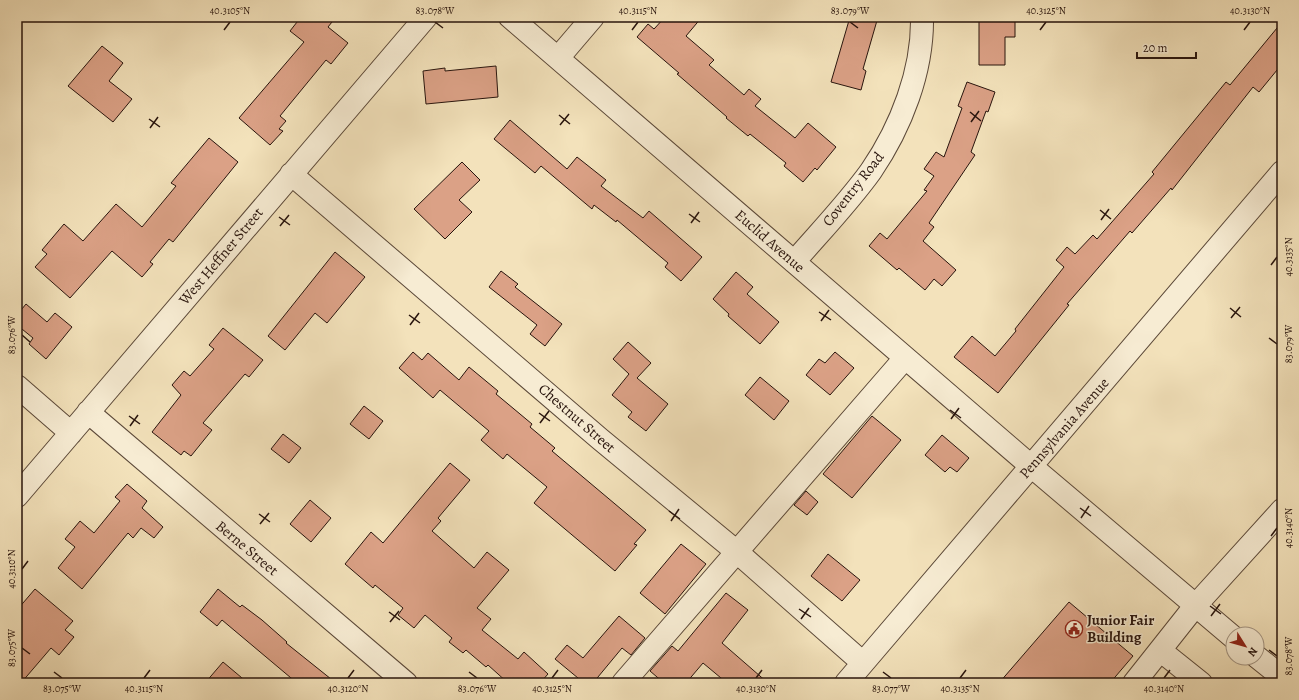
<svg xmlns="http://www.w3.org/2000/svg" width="1299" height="700" font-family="Alegreya,serif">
<rect width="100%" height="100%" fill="#f3e2bb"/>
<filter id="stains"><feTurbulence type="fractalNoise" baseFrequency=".005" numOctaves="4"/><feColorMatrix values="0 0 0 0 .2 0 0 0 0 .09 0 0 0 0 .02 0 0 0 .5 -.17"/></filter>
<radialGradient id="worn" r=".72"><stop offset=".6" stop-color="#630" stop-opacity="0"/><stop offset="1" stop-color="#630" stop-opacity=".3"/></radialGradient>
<path fill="#dba186" stroke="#28140d" d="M301,17H336L328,27L348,43L331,64L326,60L280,116L286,121L279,129L283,131L270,145L239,118L304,42L290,31Z
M665,17H702L686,36L714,60L709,65L744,95L749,89L761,99L755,106L795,138L808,123L836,147L817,170L815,168L803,182L784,166L786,163L750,134L748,136L726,118L727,117L677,74L679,73L637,37L648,24L654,29Z
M850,17H878L863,69L866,71L861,90L831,82Z
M979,17H1005V20H1015V37H1005V65H979Z
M1282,22V64L1259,92L1253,87L1172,190L1171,188L1132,233L1130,231L1067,304L1069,305L998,393L954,357L972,336L995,356L1016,331L1015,329L1064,267L1056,260L1067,247L1075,254L1093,235L1097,239L1154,174L1152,172L1226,82L1230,85Z
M102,46L123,63L109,81L132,99L113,122L68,86Z
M496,66L498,97L426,104L423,71L445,68V71Z
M967,82L995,92L988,112L986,111L971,152L975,155L929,223L934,227L923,241L956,270L942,286L934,279L925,290L899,268L897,270L869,246L880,233L887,239L927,191L924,190L934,176L924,169L936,152L944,157L962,108L958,106Z
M510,120L567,169L577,157L606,180L601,186L643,218L649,211L702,257L681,281L665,267L668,263L617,220L616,222L594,205L592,209L541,166L535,173L494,139Z
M209,138L238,162L173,242L169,239L150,262L153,264L142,277L112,251L70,298L35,267L47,254L42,250L64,224L83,241L116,204L142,227L176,186L171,183Z
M462,162L480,180L459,200L472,212L445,239L414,209Z
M335,252L365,277L327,323L315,313L285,350L268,336Z
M501,271L518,284L515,287L562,324L545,346L530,334L537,325L489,287Z
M736,272L753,287L747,294L779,322L760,344L728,316L729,314L713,299Z
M26,304L47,322L55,313L72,327L46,359L29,344L33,338L17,325V315Z
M223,328L263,360L249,377L245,374L203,423L212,430L191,456L184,451L181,455L152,432L181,395L172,385L184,371L190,376L214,349L209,345Z
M628,342L651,363L637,378L668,404L646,431L628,417L632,412L612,395L629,374L613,359Z
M413,352L422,360L428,353L459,380L469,367L498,391L496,394L532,424L530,427L555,448L552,451L646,530L634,544L637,545L615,571L534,503L547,487L507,454L503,459L481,440L489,431L440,390L433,398L399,368Z
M835,352L854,368L830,395L806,375L819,359L825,363Z
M760,377L789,401L774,420L745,395Z
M364,406L383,421L369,439L350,424Z
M872,416L901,440L852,498L823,474Z
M283,434L301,448L289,463L271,449Z
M942,435L969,458L957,472L950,467L945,472L925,455Z
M450,463L470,480L438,518L441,521L432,531L474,568L487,552L509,570L477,608L491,619L482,630L518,659L524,652L548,674L540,683H508L488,665L486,667L466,650L463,653L449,642L452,638L425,615L414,628L398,615L403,608L375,585L373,588L345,564L371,532L383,543Z
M127,484L147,501L142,508L163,527L154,538L141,528L133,538L128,533L82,589L58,568L75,547L65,539L80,521L94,533L120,501L115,497Z
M806,491L818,502L807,515L794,505Z
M310,500L331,518L311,542L290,524Z
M681,544L706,564L665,614L640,593Z
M828,554L860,580L842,601L811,576Z
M35,589L73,621L65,630L74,637L59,655L51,648L21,683H17V610Z
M218,589L240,607L242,605L262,620L287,642L286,643L336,683H297L222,620L217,626L200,612Z
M726,593L748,610L722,643L768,683H727L703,663L686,683H664L650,671L672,646L678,651Z
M1069,602L1133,656L1110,683H999Z
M619,616L645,638L631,655L622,648L593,683H584L555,659L567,645L583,658Z
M223,662L248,683H205Z"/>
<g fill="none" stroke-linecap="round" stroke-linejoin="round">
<defs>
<path id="minor" d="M510,17L1031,466L1233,637
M558,58L593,17
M291,174L600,439L737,552L863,663
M794,262C820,232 848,203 871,171C901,127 923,71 922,17
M17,386L71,433
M88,412L406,683
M17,496L426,17
M1161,651L1201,683
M1257,657L1282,677
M623,683L905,358
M846,683L1282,172
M1134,683L1195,606L1282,510"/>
</defs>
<use href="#minor" stroke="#5b4838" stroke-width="24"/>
<use href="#minor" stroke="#f7ecd3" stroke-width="22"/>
</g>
<path fill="none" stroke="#28140d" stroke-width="1.5" d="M435,22L443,28M850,22L858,28M224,30L230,22M632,30L638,22M1040,30L1046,22M1244,30L1250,22M970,112L981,121M559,115L570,124M149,119L160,127M971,122L979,111M560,125L569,114M150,128L158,117M1100,210L1111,219M689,214L700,222M279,217L290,225M1101,220L1109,209M691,223L699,212M280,226L289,215M1271,265L1277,257M1230,308L1241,317M819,312L831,320M409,315L420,323M1231,318L1240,307M821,321L829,310M410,325L419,313M22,335L30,342M1269,338L1277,344M950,410L961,418M539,413L550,421M129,416L140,424M951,419L959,408M540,423L549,411M130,426L138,415M1080,508L1091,516M669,511L680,519M259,514L270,522M1081,518L1089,506M671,521L679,509M260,524L269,513M1271,536L1277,528M22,569L28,561M1210,606L1221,614M799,609L811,617M389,612L400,620M1211,616L1220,604M801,619L809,608M390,622L399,611M22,648L30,654M1269,650L1277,656M54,672L62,678M469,672L477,678M883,672L891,678M144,678L150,670M348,678L354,670M552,678L558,670M756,678L762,670M960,678L966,670M1164,678L1170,670"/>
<defs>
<symbol id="civic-ring" viewBox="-11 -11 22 22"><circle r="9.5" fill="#f7ecd3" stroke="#8f2418" stroke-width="1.5"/><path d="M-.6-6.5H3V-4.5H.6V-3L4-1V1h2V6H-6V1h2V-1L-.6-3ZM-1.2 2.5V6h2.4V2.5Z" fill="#8f2418"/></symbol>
</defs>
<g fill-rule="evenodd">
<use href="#civic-ring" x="1064" y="619" width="20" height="20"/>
</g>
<g text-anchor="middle" stroke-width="3" stroke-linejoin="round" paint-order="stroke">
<g font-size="15" fill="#28140d" stroke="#f7ecd3">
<text transform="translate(853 189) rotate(-52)" y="5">Coventry Road</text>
<text transform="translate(770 241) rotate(41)" y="5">Euclid Avenue</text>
<text transform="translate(221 256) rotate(-50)" y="5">West Heffner Street</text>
<text transform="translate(577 418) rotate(41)" y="5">Chestnut Street</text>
<text transform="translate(1064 428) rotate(-49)" y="5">Pennsylvania Avenue</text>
<text transform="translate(247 548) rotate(40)" y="5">Berne Street</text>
</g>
<g font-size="15" font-weight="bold" fill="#28140d" stroke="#f7ecd3" text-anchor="start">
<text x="1087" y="625">Junior Fair<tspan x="1087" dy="17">Building</tspan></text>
</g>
</g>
<rect width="1299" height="700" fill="none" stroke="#f3e2bb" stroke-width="44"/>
<g transform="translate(1245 646) rotate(127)"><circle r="19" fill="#f7ecd3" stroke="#a49684"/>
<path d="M0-3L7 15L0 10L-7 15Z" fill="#8f2418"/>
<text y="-6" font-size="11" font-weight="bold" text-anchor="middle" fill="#28140d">N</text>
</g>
<path d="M1137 52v6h59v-6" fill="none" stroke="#28140d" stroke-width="2"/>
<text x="1143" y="52" font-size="12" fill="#28140d" stroke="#f7ecd3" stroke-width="3" paint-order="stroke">20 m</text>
<rect x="22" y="22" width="1255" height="656" fill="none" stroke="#28140d" stroke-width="1.5"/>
<g font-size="10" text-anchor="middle" fill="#28140d">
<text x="230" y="14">40.3105°N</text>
<text x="435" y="14">83.078°W</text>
<text x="638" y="14">40.3115°N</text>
<text x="850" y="14">83.079°W</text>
<text x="1046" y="14">40.3125°N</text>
<text x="1250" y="14">40.3130°N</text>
<text transform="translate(1288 257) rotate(-90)" y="4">40.3135°N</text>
<text transform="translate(11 335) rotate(-90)" y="4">83.076°W</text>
<text transform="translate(1288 344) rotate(-90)" y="4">83.079°W</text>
<text transform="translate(1288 528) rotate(-90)" y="4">40.3140°N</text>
<text transform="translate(11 569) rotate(-90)" y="4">40.3110°N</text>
<text transform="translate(11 648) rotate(-90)" y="4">83.075°W</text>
<text transform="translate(1288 656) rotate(-90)" y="4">83.078°W</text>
<text x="62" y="692">83.075°W</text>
<text x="144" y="692">40.3115°N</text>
<text x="348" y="692">40.3120°N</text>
<text x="477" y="692">83.076°W</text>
<text x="552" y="692">40.3125°N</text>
<text x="756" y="692">40.3130°N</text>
<text x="891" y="692">83.077°W</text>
<text x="960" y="692">40.3135°N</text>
<text x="1164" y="692">40.3140°N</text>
</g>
<rect width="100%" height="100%" filter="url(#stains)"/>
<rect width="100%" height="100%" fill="url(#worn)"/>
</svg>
